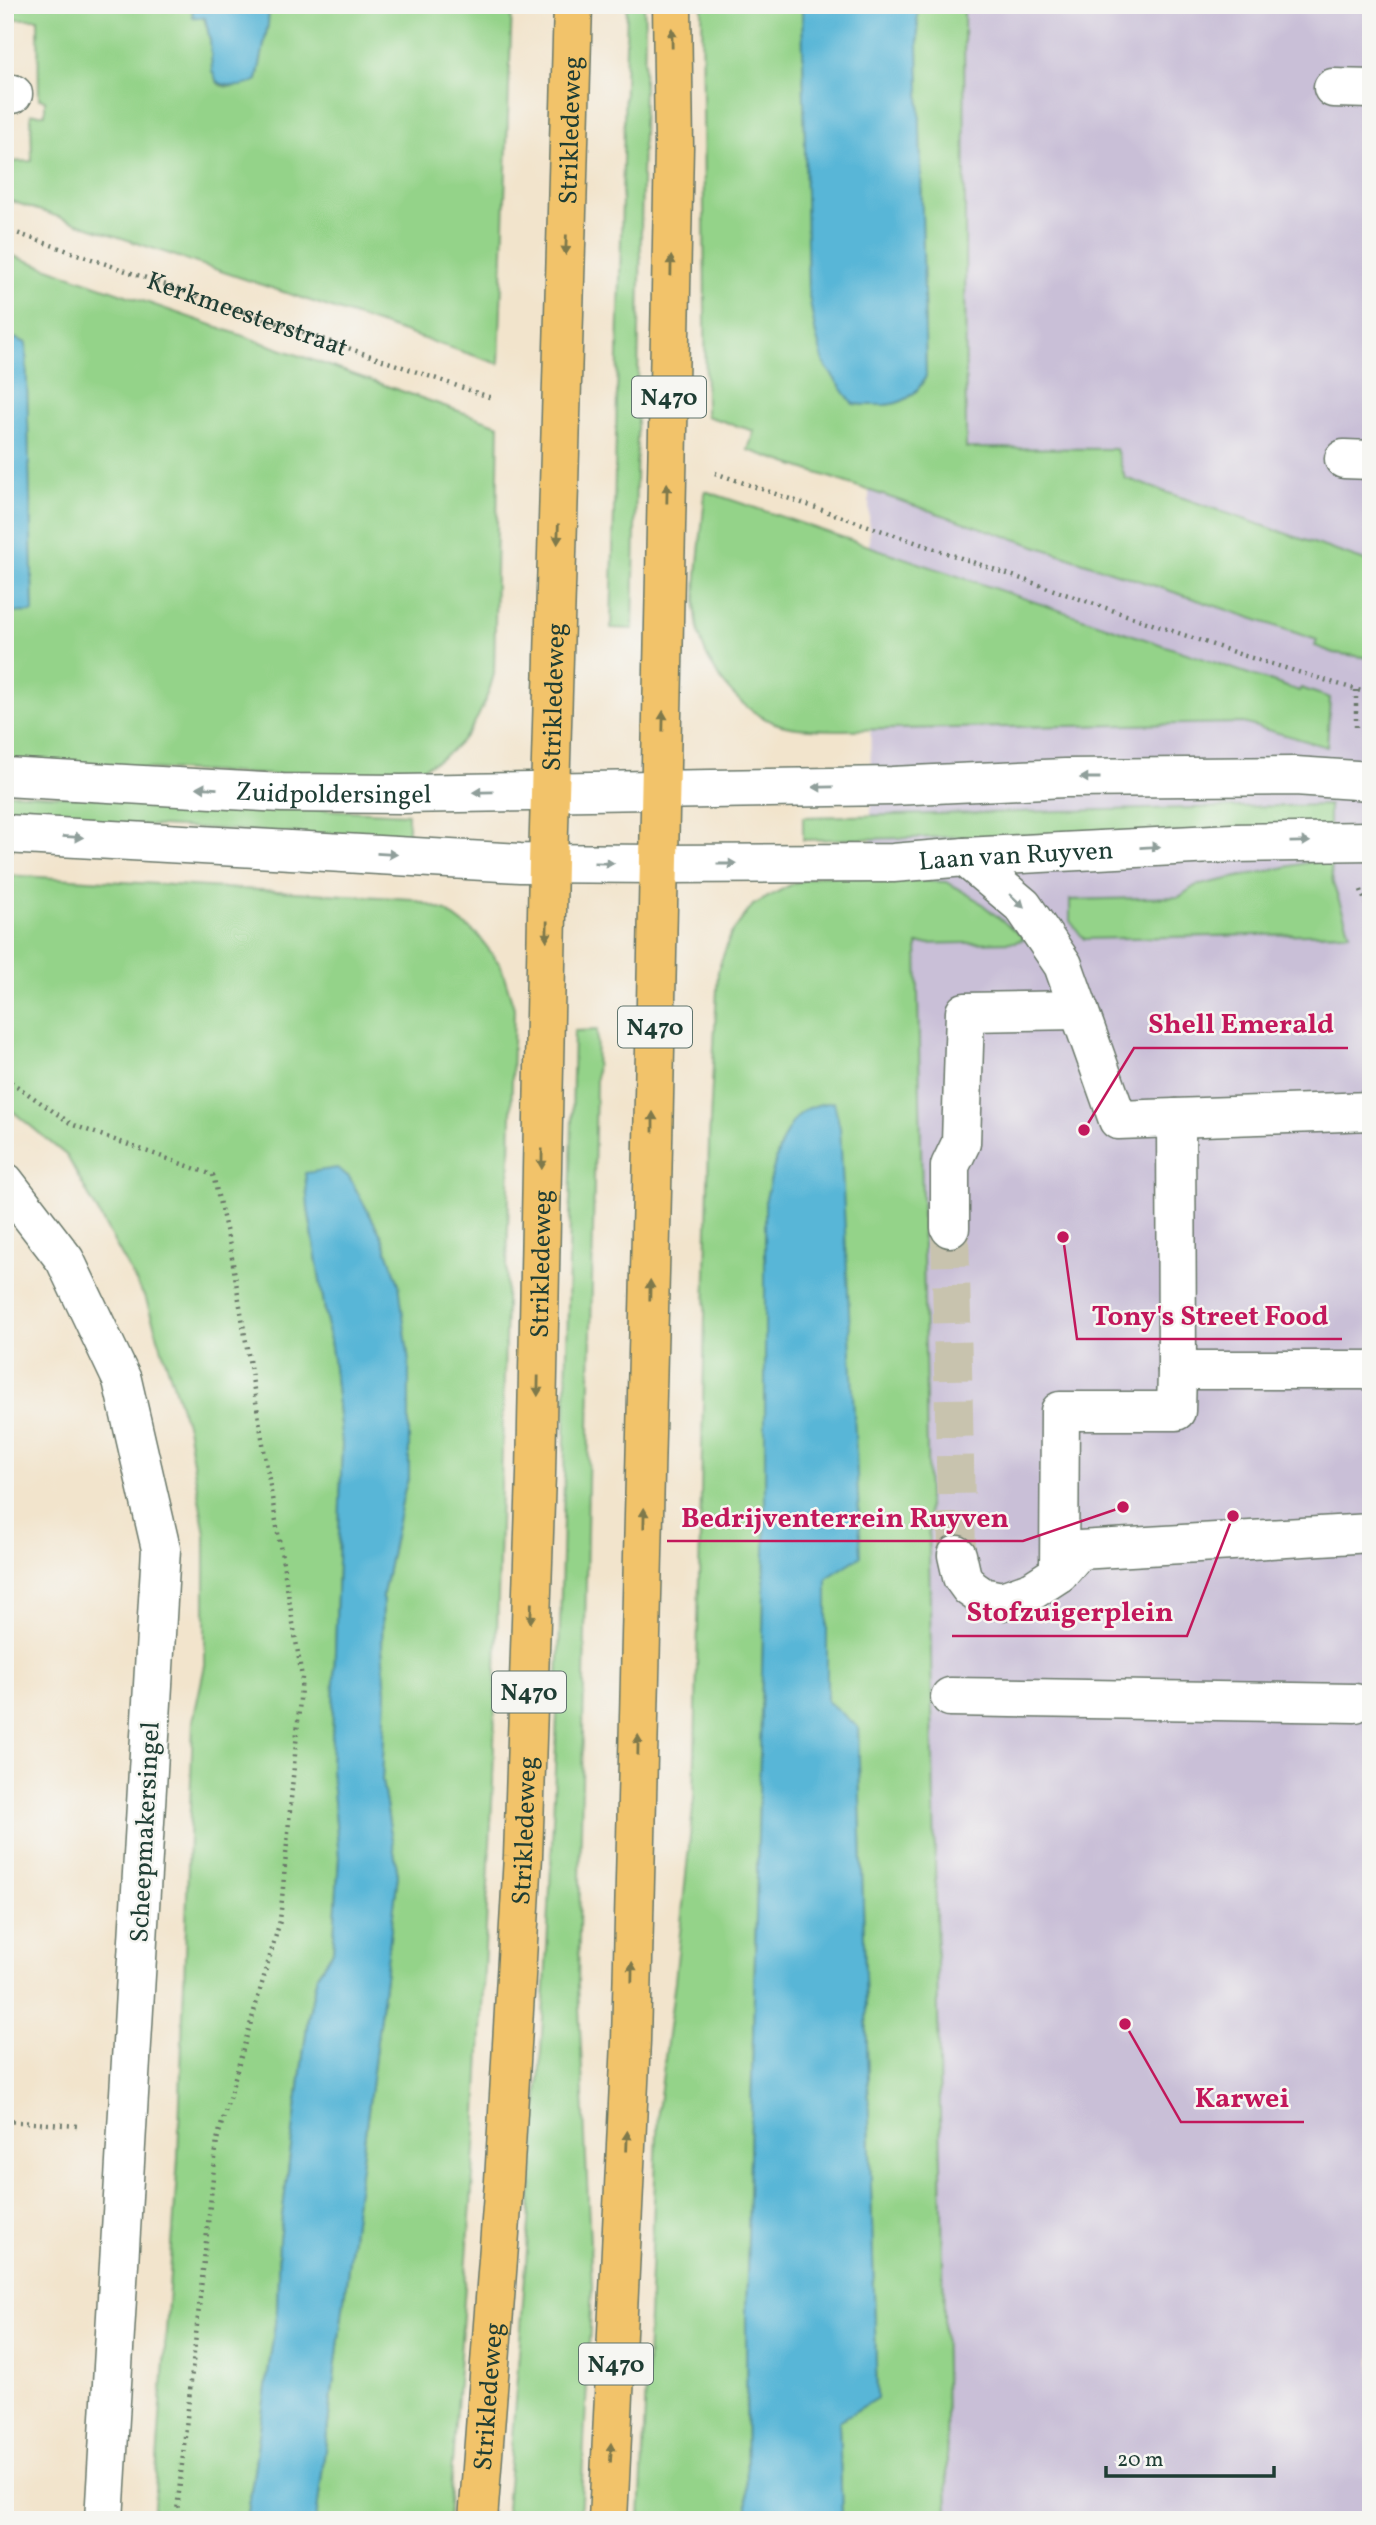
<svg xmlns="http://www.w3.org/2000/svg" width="1376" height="2525" font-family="Vollkorn,serif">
<rect width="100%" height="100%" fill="#f6f6f2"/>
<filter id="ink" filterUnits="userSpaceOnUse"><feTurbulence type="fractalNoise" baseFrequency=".0143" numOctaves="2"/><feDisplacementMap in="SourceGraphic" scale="14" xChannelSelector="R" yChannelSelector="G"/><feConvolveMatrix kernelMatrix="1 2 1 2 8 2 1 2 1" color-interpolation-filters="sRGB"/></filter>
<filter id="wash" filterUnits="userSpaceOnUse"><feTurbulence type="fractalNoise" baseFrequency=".00686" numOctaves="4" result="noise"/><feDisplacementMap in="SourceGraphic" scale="28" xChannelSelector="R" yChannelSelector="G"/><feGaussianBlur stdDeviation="1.57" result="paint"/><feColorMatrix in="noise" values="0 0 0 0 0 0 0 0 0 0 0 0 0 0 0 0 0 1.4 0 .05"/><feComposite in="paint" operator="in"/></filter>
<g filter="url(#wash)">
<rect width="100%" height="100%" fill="#f2e4cc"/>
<path fill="#c9bfd7" d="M859,5H1371V2520H882L869,494Z"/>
<path fill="#94d389" stroke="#5a885e" stroke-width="2" d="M5,5H192L193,16L204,18C206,25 209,32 210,40C216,76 205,99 257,80L268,24L269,5H512L499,364L5,199V162L32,161L31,114H45V100L39,99L38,19H5Z
M627,5H644L645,32L633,629L611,628Z
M702,5H802L808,290L816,335L853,404C885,406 910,409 926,376L917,5H964L966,448L1116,449L1125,478L1371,563V658L1334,653L1315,646L1317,640L748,450L754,431L706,416Z
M5,253L499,425L494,674C477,738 447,768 381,780L5,762V613L33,611L26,343L5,334Z
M705,491L1299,691L1301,688L1330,698L1327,747L1243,723L842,730C818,729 790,731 768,720C729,701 699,657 696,614C694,573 703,532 705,491Z
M5,793L408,814V840L5,817Z
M1329,805V830L803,840V817Z
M1310,862H1330L1333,883L1350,933L1084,939L1070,921V900L1179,897L1195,886Z
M5,875L412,899L446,911L478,935L501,966L514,1008L493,1782L476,2135L448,2520H316L398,1875L382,1781L386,1692L382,1648L383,1594L404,1492L409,1476L399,1284L382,1237L349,1177L308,1208L333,1359L342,1444L331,1769L339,1857L333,1951L317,1975L308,2018L279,2239L277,2310L247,2520H153L178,2158L193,1721L205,1665V1534L187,1427L146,1300L67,1156L5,1105Z
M821,875L947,882L977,900L1025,939L1015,942L917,944L948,2520H842L839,2421L877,2398L858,1728L827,1702V1578L788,1129L778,1153L765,1203V1553L746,2317L747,2520H640L658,2111L675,1981L694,1798L709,1140L718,970L731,934L753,905L794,883Z
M597,1030L578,1984L592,2287L580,2520H505C522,2323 538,2126 548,1929C563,1630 567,1330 574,1031Z"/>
<path fill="#59b6d7" stroke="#3c7a86" stroke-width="2" d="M192,5H269L268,24L257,80C244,88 231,88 217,82L212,71L210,40L205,18L193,17Z
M802,5H917L926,376C910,409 885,406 853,404L824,364L816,335L808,290Z
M5,334L26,343L33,612L5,613Z
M834,1102L840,1128L861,1556L827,1578V1701L858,1727L877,2398L839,2421L842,2520H747L746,2317L765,1553V1203C772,1175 780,1124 807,1109C815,1105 826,1103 834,1102Z
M337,1168L349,1177L382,1237L399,1284L409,1362V1476L404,1492L383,1594L382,1648L386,1692L382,1781L398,1875L316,2520H247L277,2310L279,2239L308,2018L317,1975L333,1951L339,1857L331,1769L342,1444L333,1359L308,1208L305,1173Z"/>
</g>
<g filter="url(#ink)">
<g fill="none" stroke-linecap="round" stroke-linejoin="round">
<path stroke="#c8c3ae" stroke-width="38" stroke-dasharray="38 19" stroke-linecap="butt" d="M950,1228L957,1555"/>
<defs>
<g id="minor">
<path d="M1333,88L1371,89"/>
<path d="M5,95L13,94"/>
<path d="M1344,459L1371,460"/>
<path id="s2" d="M5,777L282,793L401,794L892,786L1065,778L1295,776L1371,781"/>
<path id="s3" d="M5,834L520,863L659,864L893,863L965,857L1232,843L1371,841"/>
<path d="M965,857L1023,906L1063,965L1118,1120L1371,1111"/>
<path d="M1176,1118L1177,1370"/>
<path d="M5,1182L65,1260L122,1380L161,1549L104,2520"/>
<path d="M950,1228V1166L961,1143L965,1012L1079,1010"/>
<path d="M957,1555L962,1577L970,1588L983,1597L1002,1601L1033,1590L1059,1573L1079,1550L1371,1533"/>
<path d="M1059,1573L1060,1411H1176L1177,1370H1371"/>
<path d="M950,1697L1355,1703"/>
</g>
<g id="major">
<path id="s4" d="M478,2520L504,2181L523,1856L536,1474L548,863L573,5"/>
<path d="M608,2520L631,2041L652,1191L674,147L672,5"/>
</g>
</defs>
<use href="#minor" stroke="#697769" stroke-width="41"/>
<use href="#major" stroke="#697769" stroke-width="41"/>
<g stroke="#697769" stroke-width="4.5" stroke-dasharray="2 5" stroke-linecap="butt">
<path id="s1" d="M5,229L492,398"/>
<path d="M715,473L1242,655L1371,694"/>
<path d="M1356,690V731"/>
<path d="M1361,890L1371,918"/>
<path d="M5,1078L73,1125L213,1175L230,1246L302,1677L280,1921L217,2140L176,2520"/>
<path d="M5,2121L78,2126"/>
</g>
<use href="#minor" stroke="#fff" stroke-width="38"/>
<use href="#major" stroke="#f2c36a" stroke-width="38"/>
</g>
<defs><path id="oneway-solid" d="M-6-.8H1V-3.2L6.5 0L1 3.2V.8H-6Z" transform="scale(1.75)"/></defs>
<g fill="#7e794c">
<use href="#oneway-solid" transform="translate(672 38) rotate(-91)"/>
<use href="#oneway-solid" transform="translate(566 245) rotate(92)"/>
<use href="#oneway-solid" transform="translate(671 266) rotate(-89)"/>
<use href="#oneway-solid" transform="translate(667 493) rotate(-89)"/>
<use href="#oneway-solid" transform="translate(558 534) rotate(92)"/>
<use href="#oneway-solid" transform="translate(663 721) rotate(-89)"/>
<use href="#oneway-solid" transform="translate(547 931) rotate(91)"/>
<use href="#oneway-solid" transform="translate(653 1122) rotate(-90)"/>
<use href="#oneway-solid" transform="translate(542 1159) rotate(91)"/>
<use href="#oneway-solid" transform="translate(650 1290) rotate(-89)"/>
<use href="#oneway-solid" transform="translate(538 1386) rotate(91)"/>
<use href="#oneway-solid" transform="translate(644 1518) rotate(-89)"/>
<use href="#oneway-solid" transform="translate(531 1613) rotate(92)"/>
<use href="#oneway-solid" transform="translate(638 1745) rotate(-89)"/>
<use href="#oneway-solid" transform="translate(632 1972) rotate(-89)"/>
<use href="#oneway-solid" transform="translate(627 2141) rotate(-88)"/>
<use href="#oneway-solid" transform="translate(611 2452) rotate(-87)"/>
</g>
<g fill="#8f9e9a">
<use href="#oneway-solid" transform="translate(1090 778) rotate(-180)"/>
<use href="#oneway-solid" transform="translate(823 787) rotate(179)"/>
<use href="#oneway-solid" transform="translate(207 788) rotate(-177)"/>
<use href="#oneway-solid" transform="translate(483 792) rotate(179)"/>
<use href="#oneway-solid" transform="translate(73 837) rotate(3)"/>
<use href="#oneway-solid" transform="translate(1300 842) rotate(-1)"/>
<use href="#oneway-solid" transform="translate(1150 847) rotate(-3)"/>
<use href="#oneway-solid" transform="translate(387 854) rotate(3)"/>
<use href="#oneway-solid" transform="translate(604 863) rotate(1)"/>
<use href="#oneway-solid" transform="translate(727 864)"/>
<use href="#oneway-solid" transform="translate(1017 901) rotate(43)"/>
</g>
</g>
<g text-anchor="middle" stroke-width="5" stroke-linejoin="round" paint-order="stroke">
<g fill="#f6f6f2" stroke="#60746d" stroke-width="2">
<rect x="632" y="376.5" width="74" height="41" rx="5"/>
<rect x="618" y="1006.5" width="74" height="41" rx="5"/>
<rect x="492" y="1671.5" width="74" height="41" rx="5"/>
<rect x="579" y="2343.5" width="74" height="41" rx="5"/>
</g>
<g font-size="24" font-weight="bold" fill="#1f3d34">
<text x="669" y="405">N470</text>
<text x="655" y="1035">N470</text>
<text x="529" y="1700">N470</text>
<text x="616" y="2372">N470</text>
</g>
<g font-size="26" fill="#1f3d34" stroke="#f6f6f2">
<text dy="9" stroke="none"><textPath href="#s4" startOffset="2392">Strikledeweg</textPath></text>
<text dy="9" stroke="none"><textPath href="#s1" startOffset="257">Kerkmeesterstraat</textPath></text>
<text dy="9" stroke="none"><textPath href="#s4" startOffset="1825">Strikledeweg</textPath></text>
<text dy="9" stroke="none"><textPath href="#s2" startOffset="329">Zuidpoldersingel</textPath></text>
<text dy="9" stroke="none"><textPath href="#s3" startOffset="1012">Laan van Ruyven</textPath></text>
<text dy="9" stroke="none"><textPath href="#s4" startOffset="1258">Strikledeweg</textPath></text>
<text dy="9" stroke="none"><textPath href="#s4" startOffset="691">Strikledeweg</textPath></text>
<text transform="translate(144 1832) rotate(-87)" y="9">Scheepmakersingel</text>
<text dy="9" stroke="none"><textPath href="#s4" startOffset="124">Strikledeweg</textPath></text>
</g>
</g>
<path fill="none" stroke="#c2185b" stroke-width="2.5" d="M1084 1130L1134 1048H1348M1063 1237L1077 1339H1342M1123 1507L1023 1541H667M1233 1516L1187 1636H952M1125 2024L1181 2122H1304"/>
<g fill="#c2185b" stroke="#f6f6f2" stroke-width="2.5">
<circle cx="1084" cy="1130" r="7"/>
<circle cx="1063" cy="1237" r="7"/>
<circle cx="1123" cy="1507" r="7"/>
<circle cx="1233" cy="1516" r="7"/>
<circle cx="1125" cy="2024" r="7"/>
</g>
<g font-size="28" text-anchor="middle" font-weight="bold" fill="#c2185b" stroke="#f6f6f2" stroke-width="5" stroke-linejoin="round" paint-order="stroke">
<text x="1241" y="1033">Shell Emerald</text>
<text x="1210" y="1325">Tony's Street Food</text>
<text x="845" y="1527">Bedrijventerrein Ruyven</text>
<text x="1070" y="1621">Stofzuigerplein</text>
<text x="1242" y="2107">Karwei</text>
</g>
<rect width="1376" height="2525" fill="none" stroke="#f6f6f2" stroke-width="28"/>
<path d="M1106 2466v10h168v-10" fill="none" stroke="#1f3d34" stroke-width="3.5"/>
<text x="1117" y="2466" font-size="21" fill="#1f3d34" stroke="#f6f6f2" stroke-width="5" paint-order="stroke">20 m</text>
</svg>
